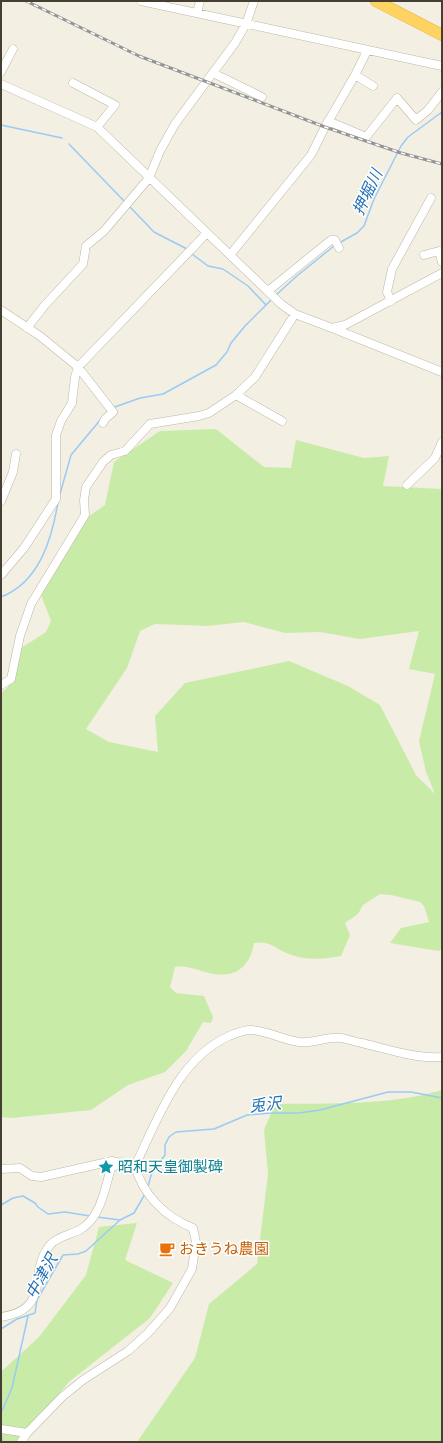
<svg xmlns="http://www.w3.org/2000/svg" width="443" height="1443" font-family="'Space Grotesk','Noto Sans JP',sans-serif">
<rect width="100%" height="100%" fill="#f3efe3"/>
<path fill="#c9eba8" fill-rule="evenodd" d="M216,429L264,467L291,468L296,440L364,458L389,456L383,486L442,489V949L439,951L390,943L401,928L429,922L424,906L420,902L391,895L380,894L363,905L358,914L345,923L350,935L341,956C323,959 307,961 289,954C275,949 271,940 254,943C250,968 234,979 209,973C196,970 188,965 175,967L170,987L176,993L204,996L213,1017L211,1023L203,1022L186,1051L165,1072L128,1085L91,1110L11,1118L1,1117V693L8,687L15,652L46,632L51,621L39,590L85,519L105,505L114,462L160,431ZM244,622L285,633L320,632L360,639L419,631L409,669L435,674L419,741L426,772L435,794L416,775L380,705L348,686L289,661L185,683L155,716L158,752L109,742L86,729L127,668L140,631L155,624L208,626Z
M442,1090V1442H137L195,1358L209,1304L257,1264L268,1174L264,1130L275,1104C330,1103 388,1106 442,1090Z
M137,1223L125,1260L173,1283L150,1318L70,1381L17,1442H1L2,1371L39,1337L86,1275L99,1227Z"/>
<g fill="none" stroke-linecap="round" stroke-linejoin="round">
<path stroke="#99cbf5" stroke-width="1.5" d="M1,125L62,138
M69,144L124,201
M130,207L154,232L187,249
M339,243L357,233L364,226L374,199L401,146L408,137L442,112
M192,254L208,266L223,269L248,286L266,305
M276,295L298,275L334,246
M112,408L140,398L163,394L216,365L227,352L231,343L245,326L272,299
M60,494L71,455L101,419
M1,597C40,582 52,538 58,502
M148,1186L152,1172L165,1155V1145L169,1137L176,1132L214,1129L247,1115L271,1113H299L320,1110L388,1092H411L442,1098
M1,1205L13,1198L23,1196L35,1203L38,1207L48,1214L65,1212L90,1216
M97,1217L120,1220
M1,1329L17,1319L35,1313L37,1300L63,1255L78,1254L86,1251L120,1220L134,1213L145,1194
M1,1413L12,1388L28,1316
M1,1432L2,1442"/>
<defs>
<path id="minor" d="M141,1L442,66
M197,13L200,1
M1,72L13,49
M213,73L262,97
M355,75L373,86
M73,83L115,105L97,127
M1,84L97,127L281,304L295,314L332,328L345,325L442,273
M328,121L366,137L397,98L416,120L428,110L442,92
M230,255L311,155L325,127L355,75L367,51
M424,255L439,251L442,262
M268,291L331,240H335L339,248
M391,301L387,292L392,269L431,198
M1,310L40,336L78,367L113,412L105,419L103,423
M27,328L45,305L83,264L86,246L104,231L149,178L160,151L175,124L235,43L246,24L254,1
M332,328L442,372
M236,395L282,421
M407,485L435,458L442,442
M1,501L13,472L16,454
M1,575L24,548L56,499V435L61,421L72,403L75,377L78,367L207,233
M1,685L11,679L20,636L31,604L85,515L84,500L86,487L103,462L111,455L125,451L150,424L199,416L209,413L236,395L255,377L295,314
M1,1169L20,1168L32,1176L41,1177L112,1161L135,1166
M1,1317C54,1309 26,1271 51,1244C58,1236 73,1234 81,1229C101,1217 105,1188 111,1168L122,1162
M1,1429L27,1433
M21,1442L27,1433L62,1397L83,1380L128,1351L148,1333L170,1308L192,1269L196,1242L193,1228C165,1217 143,1195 135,1166C158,1119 178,1059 229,1036C237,1033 244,1029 252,1030C268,1031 283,1040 299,1042C313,1044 327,1036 341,1038C348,1039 355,1042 362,1043C387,1049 416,1059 442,1057"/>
<path id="highway" d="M376,1L442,35"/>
</defs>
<use href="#minor" stroke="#bfb7a5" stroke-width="9"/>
<use href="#highway" stroke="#e8ab27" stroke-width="12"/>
<use href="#minor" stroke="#fff" stroke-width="8"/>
<use href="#highway" stroke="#ffd362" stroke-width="11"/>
<defs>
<path id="rail" d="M26,1L139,56L325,127L401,153L442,164"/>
</defs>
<use href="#rail" stroke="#949494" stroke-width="3"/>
<use href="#rail" stroke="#fff" stroke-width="1.5" stroke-dasharray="4.5" stroke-linecap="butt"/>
</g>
<defs>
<symbol id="sight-bare" viewBox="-9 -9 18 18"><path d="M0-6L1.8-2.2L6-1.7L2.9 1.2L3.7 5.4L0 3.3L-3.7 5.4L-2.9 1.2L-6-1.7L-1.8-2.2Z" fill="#0f9aa8" stroke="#fff" stroke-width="2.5" paint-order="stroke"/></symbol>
<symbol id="cafe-bare" viewBox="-9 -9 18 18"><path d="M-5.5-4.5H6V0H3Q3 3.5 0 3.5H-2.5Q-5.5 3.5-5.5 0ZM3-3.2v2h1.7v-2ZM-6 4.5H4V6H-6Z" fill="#e8710a" stroke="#fff" stroke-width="2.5" paint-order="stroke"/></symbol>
</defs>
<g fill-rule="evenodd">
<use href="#sight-bare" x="95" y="1156" width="22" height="22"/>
<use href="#cafe-bare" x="156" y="1238" width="22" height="22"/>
</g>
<g text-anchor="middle" stroke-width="3" stroke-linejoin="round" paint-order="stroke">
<g font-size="15" fill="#0d838f" stroke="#fff" text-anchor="start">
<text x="118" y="1172">昭和天皇御製碑</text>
</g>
<g font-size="15" fill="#c56008" stroke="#fff" text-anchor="start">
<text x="179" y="1254">おきうね農園</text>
</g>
<g font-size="16" font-style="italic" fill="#2572b8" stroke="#fff">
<text transform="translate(367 192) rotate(-65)" y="6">押堀川</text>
<text transform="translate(265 1104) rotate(-6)" y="6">兎沢</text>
<text transform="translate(41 1276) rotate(-61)" y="6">中津沢</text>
</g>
</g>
<rect width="443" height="1443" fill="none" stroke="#453f33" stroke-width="4"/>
</svg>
